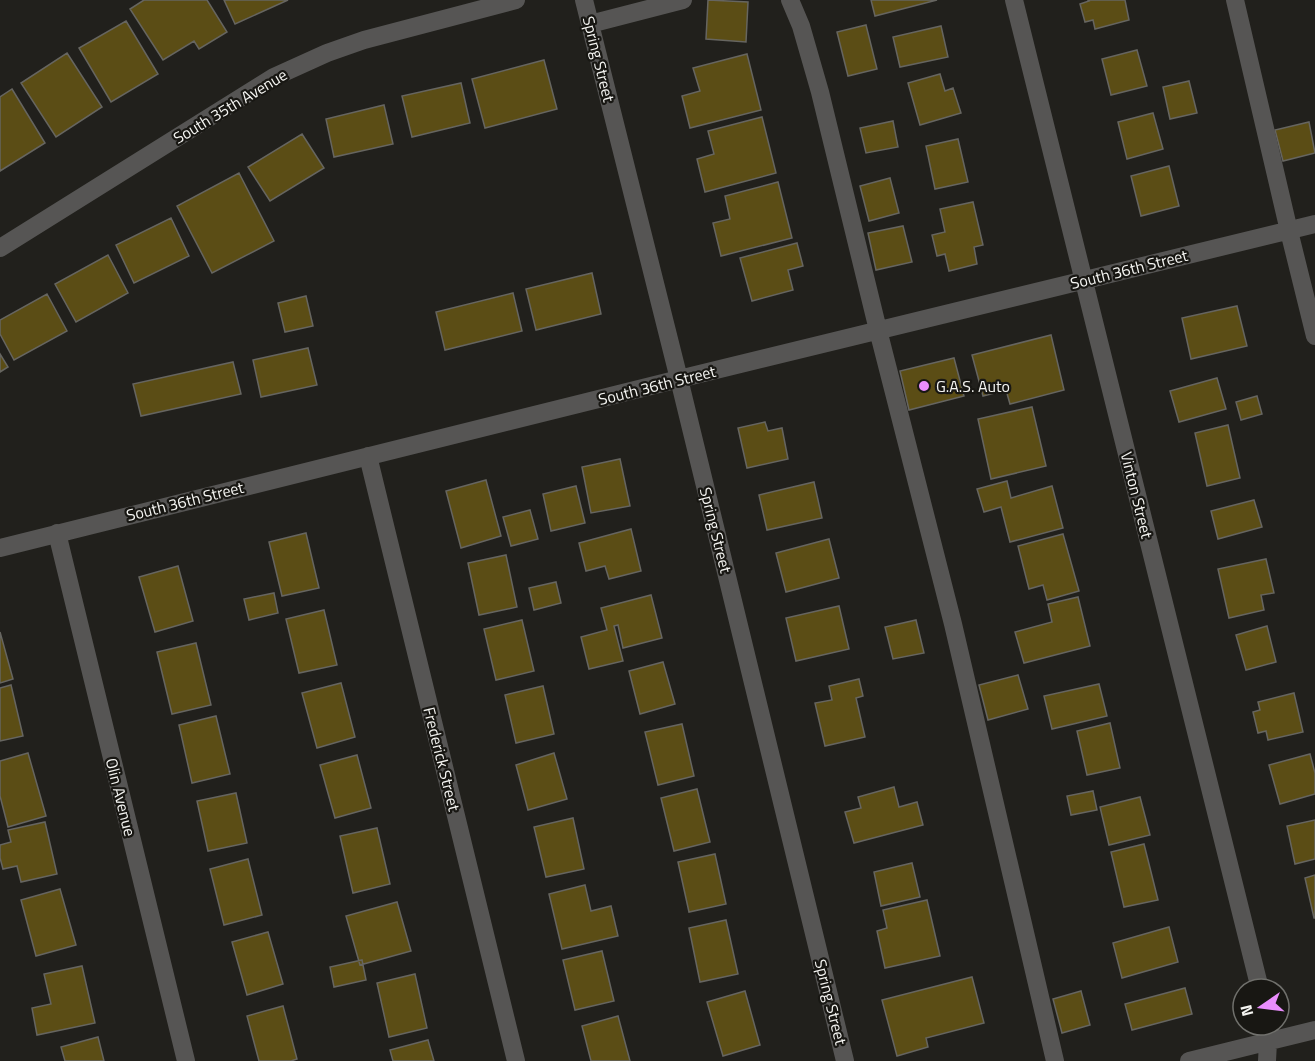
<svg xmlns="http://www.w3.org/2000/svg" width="1315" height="1061" font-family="'Titillium Web',sans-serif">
<rect width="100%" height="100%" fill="#21201c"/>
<path fill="#5b4d15" stroke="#666560" stroke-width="1.5" d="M144,0H207L227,32L199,49L194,41L163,60L130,9Z
M224,0H288L235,24Z
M708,0L748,2L746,42L706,39Z
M871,0H937L875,16Z
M1088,0H1125L1129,20L1095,29L1093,20L1085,22L1080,4L1089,1Z
M126,21L158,74L111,102L79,48Z
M866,25L877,69L848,76L837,32Z
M941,26L948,57L900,67L893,37Z
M1137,50L1147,86L1111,95L1102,59Z
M67,53L102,107L56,137L21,83Z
M747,54L761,110L690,128L682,96L700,91L693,68Z
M544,60L557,109L485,128L472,79Z
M940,74L945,91L953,88L961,113L920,125L908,83Z
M1189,81L1197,113L1170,119L1163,87Z
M461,83L470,123L412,137L402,96Z
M12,89L45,143L0,171V97Z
M384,105L393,144L334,157L326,119Z
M1153,113L1163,149L1127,159L1118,122Z
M762,117L776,173L705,192L697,159L714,154L708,131Z
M893,121L898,147L866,153L860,128Z
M1309,122L1315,153L1283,161L1275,130Z
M302,134L324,168L270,201L248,167Z
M958,139L968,182L935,189L926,146Z
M1169,166L1179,206L1141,216L1131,176Z
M239,173L274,241L212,273L177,206Z
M890,178L899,213L869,221L860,186Z
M778,182L792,238L721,256L713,223L730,219L725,196Z
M973,202L983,245L974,247L977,264L949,271L945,254L937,256L932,235L945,232L940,209Z
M171,218L189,256L134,283L116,245Z
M903,226L912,262L876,270L868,233Z
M797,243L803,266L788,270L793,290L752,301L740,258Z
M108,255L128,293L76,322L55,284Z
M592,273L601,314L536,330L526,289Z
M513,293L522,331L445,350L436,312Z
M47,294L67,331L14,360L0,334V320Z
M306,296L313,326L285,332L278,303Z
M1237,306L1247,346L1191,359L1182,318Z
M1051,335L1064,390L1010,404L1006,390L983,396L972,355Z
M308,348L317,385L261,397L253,360Z
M0,354L8,367L0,372Z
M954,358L964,396L909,410L900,371Z
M233,362L241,394L141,416L133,384Z
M1217,378L1226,409L1179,422L1170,391Z
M1257,396L1262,414L1241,420L1236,402Z
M1032,407L1046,466L991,479L978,419Z
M765,422L768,431L782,428L788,459L747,468L738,428Z
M1228,425L1240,478L1207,486L1195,433Z
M620,459L630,506L591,513L582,467Z
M486,480L501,536L461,548L446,491Z
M1007,481L1011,498L1052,486L1063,528L1010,542L1001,507L984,512L977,489Z
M814,482L822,518L767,530L759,495Z
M576,486L585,523L551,531L543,494Z
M1254,500L1262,527L1218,539L1211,511Z
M530,510L538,539L511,546L503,517Z
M631,529L641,571L609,579L605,566L586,571L579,543Z
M306,533L319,588L282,596L269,542Z
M1063,534L1079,591L1047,600L1043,585L1029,589L1018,546Z
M829,539L839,578L786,592L776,553Z
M506,555L517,607L479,615L468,563Z
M1266,559L1274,593L1261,595L1264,610L1229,618L1218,569Z
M178,566L193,621L155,632L139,577Z
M556,582L561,603L534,610L529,588Z
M274,593L278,613L249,620L244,599Z
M651,595L662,638L623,648L618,625L614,626L623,661L589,669L581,637L607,630L601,608Z
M1078,597L1090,646L1024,663L1015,632L1052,622L1048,604Z
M839,606L849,649L796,661L786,618Z
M324,610L337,665L299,673L286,619Z
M522,620L534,671L496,680L484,629Z
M916,620L924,653L893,659L885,627Z
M1267,626L1276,662L1246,670L1236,635Z
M0,632L13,679L0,683Z
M196,643L211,705L172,714L157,652Z
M663,662L675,704L640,714L629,671Z
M1018,675L1028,709L988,720L979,685Z
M859,679L863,696L856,698L865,737L825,746L815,703L832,700L829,686Z
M341,683L355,737L317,748L302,693Z
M1099,684L1107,716L1052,729L1044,696Z
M11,685L23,736L0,741V688Z
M543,686L554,734L516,743L505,695Z
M1294,693L1303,732L1268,740L1266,731L1258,733L1253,712L1260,710L1258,702Z
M216,716L230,774L192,783L179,725Z
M1110,723L1120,768L1087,775L1077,731Z
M682,724L694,776L658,785L645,732Z
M28,753L46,816L8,827L0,796V761Z
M554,753L567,799L528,810L516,765Z
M1310,754L1315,773V794L1280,804L1269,765Z
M357,755L371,808L335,818L320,765Z
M894,787L899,807L917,802L923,825L854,843L845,812L861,808L858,797Z
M697,789L710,842L674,851L661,798Z
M1093,791L1097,810L1071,815L1067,796Z
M236,793L247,843L208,851L197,801Z
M1140,797L1150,835L1109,845L1100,807Z
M573,818L584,869L546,877L534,827Z
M1315,820V859L1295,864L1287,826Z
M45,822L57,874L21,882L17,866L3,869L0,858V845L11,842L8,830Z
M377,828L390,884L353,893L340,836Z
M1144,844L1158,900L1124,907L1111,852Z
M715,854L726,904L689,912L678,862Z
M248,859L262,915L224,925L210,869Z
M912,863L920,897L881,906L874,872Z
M1315,875V918H1314L1305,878Z
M585,885L591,911L611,906L618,936L562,949L549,894Z
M60,889L76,945L36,956L21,900Z
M927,900L940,956L885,968L877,931L887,928L883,910Z
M397,902L411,951L360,965L346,916Z
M726,920L738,974L700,982L689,928Z
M1169,927L1178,962L1122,978L1113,943Z
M268,932L283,984L247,995L232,942Z
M602,951L614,1001L575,1010L563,960Z
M362,960L366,980L334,987L330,967Z
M82,966L95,1023L37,1035L32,1008L51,1004L44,974Z
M415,974L427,1028L389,1037L377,983Z
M972,977L984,1023L926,1038L928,1047L897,1056L882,1000Z
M1185,988L1192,1014L1132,1030L1125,1004Z
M745,991L760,1045L723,1056L707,1002Z
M1081,991L1090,1025L1062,1033L1053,999Z
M283,1006L297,1059L291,1061H259L247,1016Z
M618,1016L630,1061H591L582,1026Z
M98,1037L104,1061H65L61,1047Z
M428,1040L434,1061H393L390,1050Z"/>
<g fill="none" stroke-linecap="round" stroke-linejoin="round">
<path stroke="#565554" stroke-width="18" d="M584,0L679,379L845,1061
M790,0L801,26L820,92L878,330L953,624L1055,1061
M1014,0L1260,989
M1235,0L1289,231L1315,336
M590,24L683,0
M0,248L274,77L327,53L364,40L516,0
M368,456L516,1061
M57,533L186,1061
M0,548L679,379L1315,224
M1189,1061L1315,1030
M1267,1061L1268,1042L1267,1025"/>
</g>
<circle fill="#ea8dfd" stroke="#181713" stroke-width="2" cx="924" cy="386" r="6"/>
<g text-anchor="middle" stroke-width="4.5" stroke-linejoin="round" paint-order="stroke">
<g font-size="16" fill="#f5f5f2" stroke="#181713">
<text transform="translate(599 59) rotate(76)" y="6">Spring Street</text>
<text transform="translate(230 106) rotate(-31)" y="6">South 35th Avenue</text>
<text transform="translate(1129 269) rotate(-14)" y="6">South 36th Street</text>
<text transform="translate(657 385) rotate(-14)" y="6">South 36th Street</text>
<text transform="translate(1137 495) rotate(76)" y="6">Vinton Street</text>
<text transform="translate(185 501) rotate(-14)" y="6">South 36th Street</text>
<text transform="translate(716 530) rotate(76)" y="6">Spring Street</text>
<text transform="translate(442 759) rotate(76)" y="6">Frederick Street</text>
<text transform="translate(121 797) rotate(76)" y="6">Olin Avenue</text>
<text transform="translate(831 1002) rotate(76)" y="6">Spring Street</text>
</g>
<g font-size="16" fill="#f5f5f2" stroke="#181713" text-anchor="start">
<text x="936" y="392">G.A.S. Auto</text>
</g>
</g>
<g transform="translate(1261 1007) rotate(256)"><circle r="28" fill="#181713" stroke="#70706c" stroke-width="1.5"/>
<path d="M0-4.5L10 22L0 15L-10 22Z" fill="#ea8dfd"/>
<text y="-9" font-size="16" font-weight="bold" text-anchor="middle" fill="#f5f5f2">N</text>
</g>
</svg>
